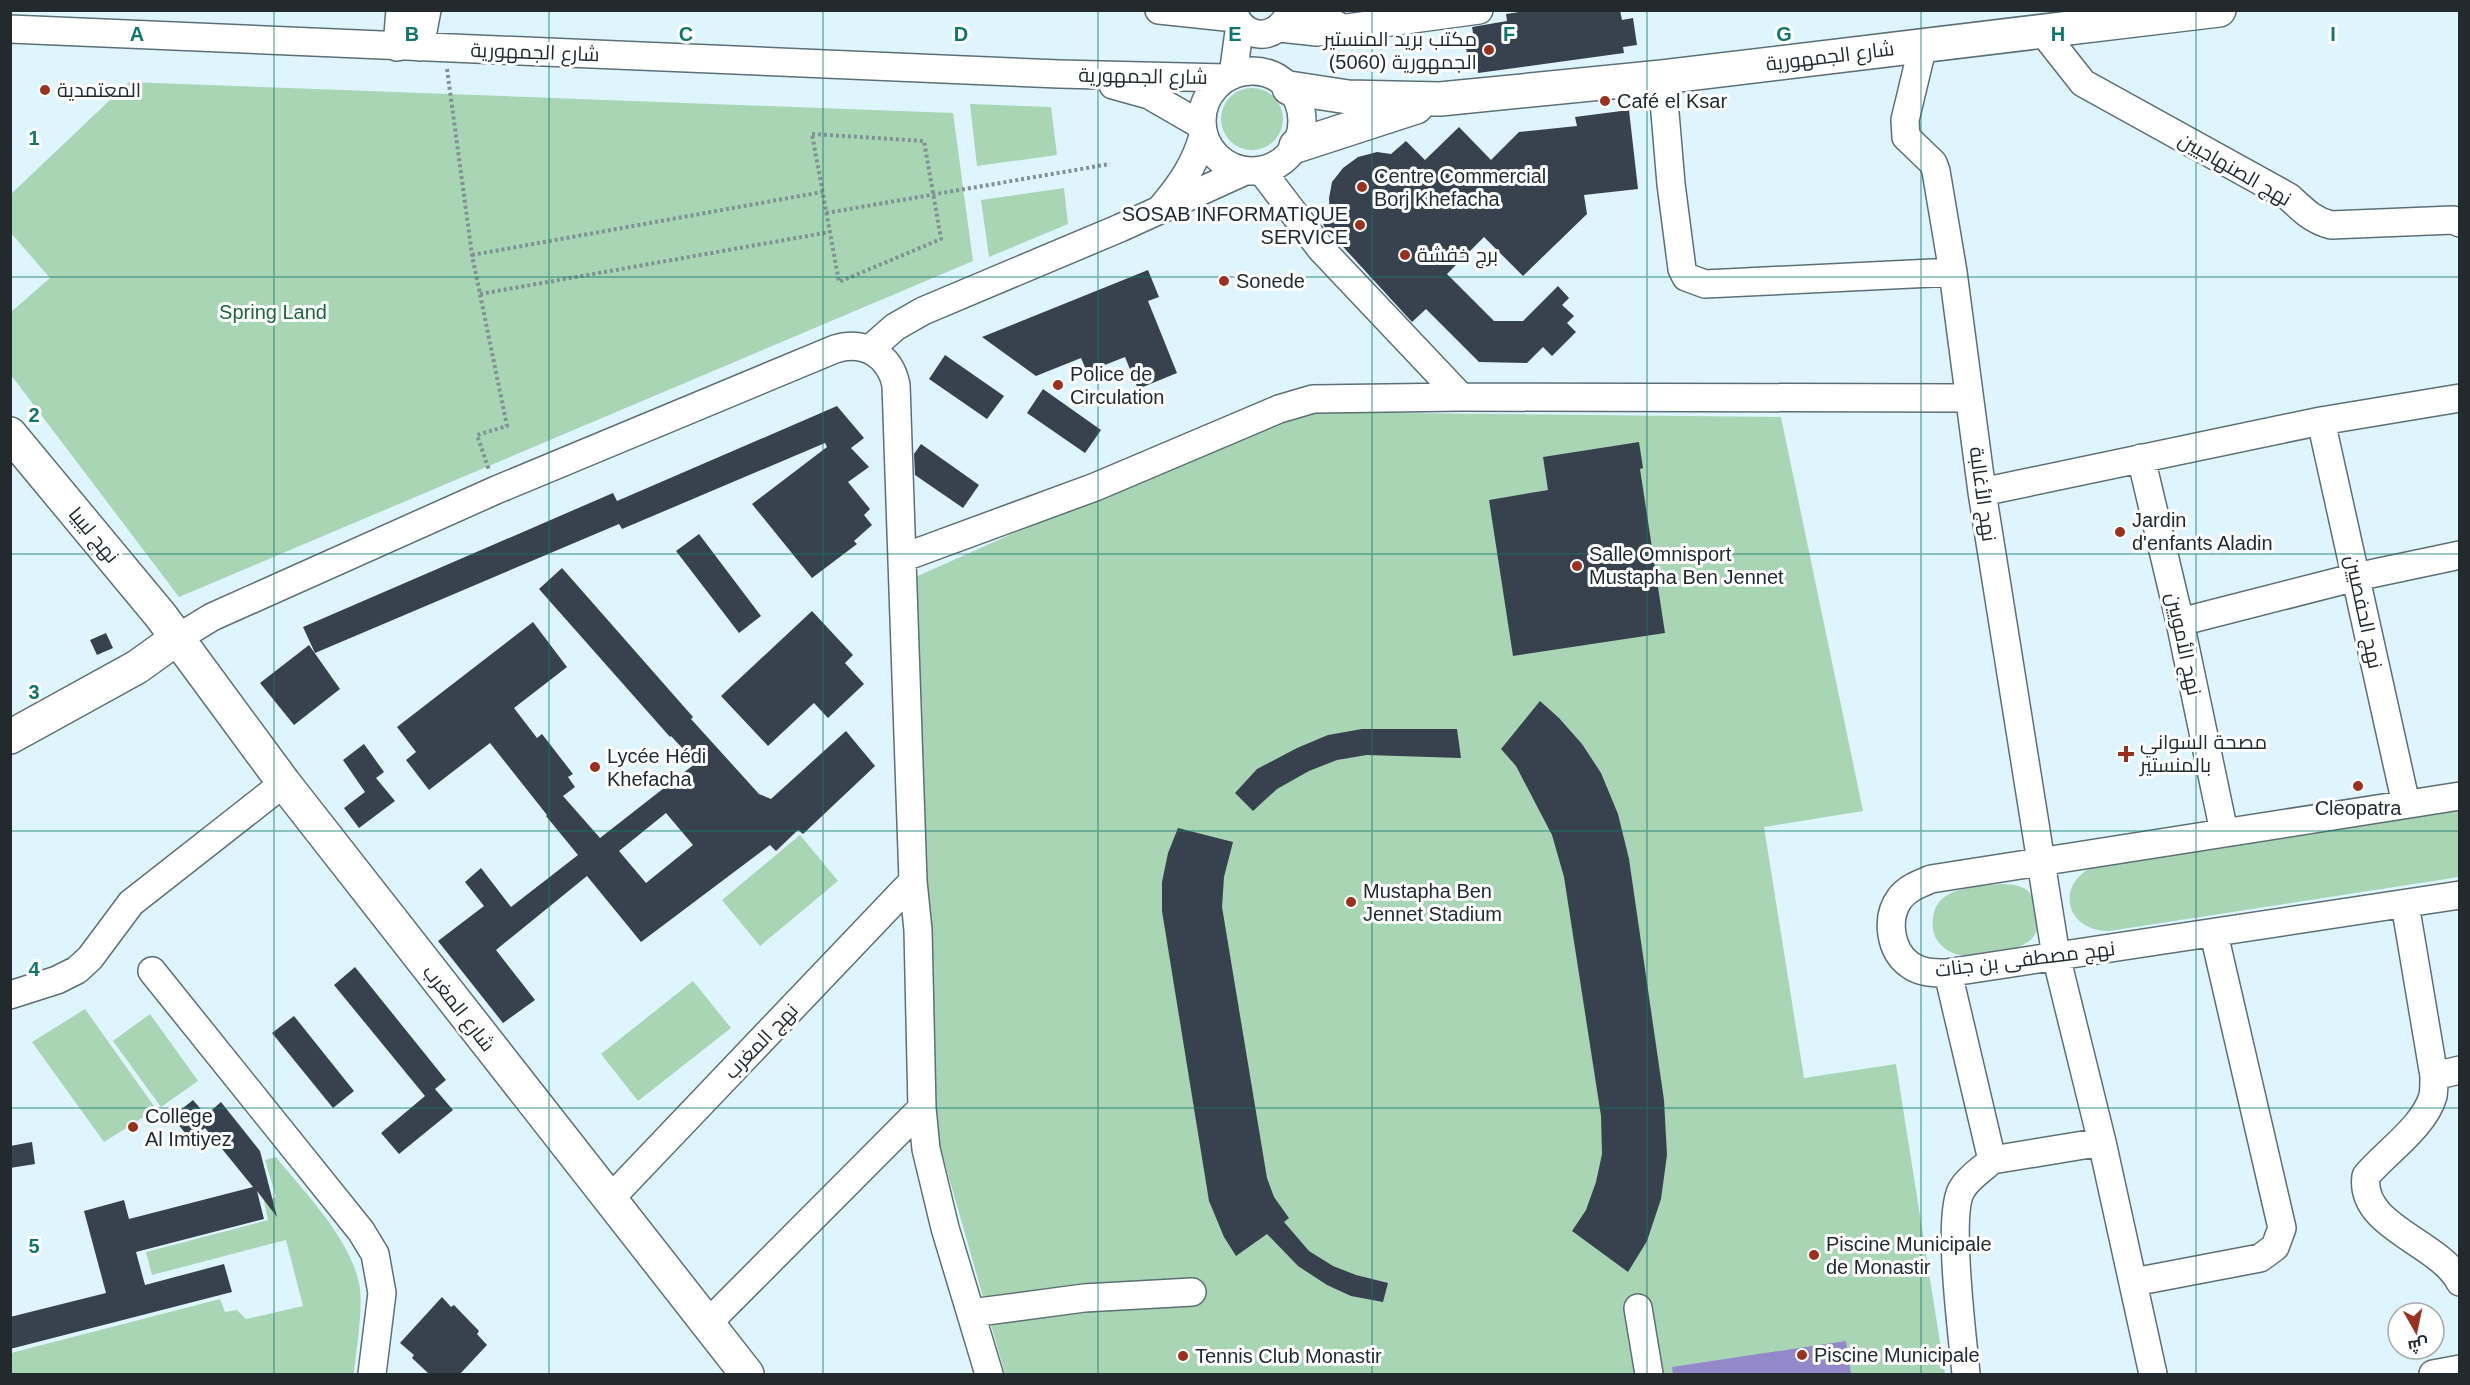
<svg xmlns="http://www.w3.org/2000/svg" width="2470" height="1385" font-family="Helvetica,Cairo,sans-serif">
<rect width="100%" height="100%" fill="#dff5fd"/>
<path fill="#a8d5b4" d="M129,82L953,113L973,261L179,597L11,375V312L50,278L11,233V194Z
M1221 119a31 31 0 1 1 62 0a31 31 0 1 1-62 0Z
M970,104L1051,107L1057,155L977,166Z
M1064,188L1068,224L989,257L981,200Z
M1296,412L1781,417L1863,811L1764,827L1804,1078L1896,1064L1945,1374H1005L926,1097L924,886L911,579L1113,489Z
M2459,809V877L2109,931C2063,931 2055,881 2097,865Z
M800,835L838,881L760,946L722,900Z
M2001,884C2025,884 2034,891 2038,914C2039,923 2039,929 2034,936C2023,952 1978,958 1960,955C1952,954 1942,948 1937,940C1933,934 1932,926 1933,918C1936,886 1977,887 2001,884Z
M693,981L731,1028L638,1101L601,1054Z
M85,1009L156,1109L104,1142L32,1042Z
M150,1014L198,1081L161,1107L113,1041Z
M276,1157C305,1193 349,1237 359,1283C364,1307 356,1349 354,1374H11V1353L220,1299L225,1312L237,1310L246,1319L303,1306L286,1240L152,1275L146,1252L268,1220L264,1201L276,1197L265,1160Z"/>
<path fill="#9288ca" d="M1846,1341L1851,1374H1673L1672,1367Z"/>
<path fill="#38424e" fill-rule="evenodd" d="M1532,10H1620L1622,20L1633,18L1637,45L1623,47L1624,53L1478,73L1476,60L1468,61L1465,40L1474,39L1472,27L1507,21L1506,14Z
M1629,110L1638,189L1584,195L1587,214L1523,276L1484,237L1447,274L1494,321H1523L1558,286L1569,298L1562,305L1574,316L1567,323L1576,332L1552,356L1543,347L1527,363L1479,362L1426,309L1412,322L1323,225L1330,219L1329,198L1332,182L1343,168L1358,157L1377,152L1391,154L1406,141L1425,160L1459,127L1491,160L1519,132L1577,126L1575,117Z
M1148,270L1159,297L1148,301L1177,373L1138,389L1125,357L1087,372L1081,358L1036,376L982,337Z
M945,355L1004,396L987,419L929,379Z
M1043,389L1101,430L1085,453L1027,413Z
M837,406L864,438L851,448L869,467L848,482L870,509L864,515L872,525L854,541L857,544L812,578L752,504L827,447L825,443L622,529L619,524L315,653L303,627L613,493L617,501Z
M1639,442L1643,468L1640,469L1665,633L1513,656L1489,500L1548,490L1543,457Z
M921,444L979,485L963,508L915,475L914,454Z
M699,534L761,616L739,633L676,551Z
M562,568L693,717L691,719L759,794L771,799L846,731L875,766L803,834L798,830L776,851L770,845L641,942L587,876L496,950L535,1000L503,1023L438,941L484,906L465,882L481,868L511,907L578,855L546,816L547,815L490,743L429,790L406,760L416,752L397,727L533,622L567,667L514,708L537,738L542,734L573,774L568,777L575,787L563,796L600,838L696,763L671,736L670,737L539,589ZM666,813L693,845L646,883L619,851Z
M812,611L853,655L845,663L864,684L828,718L814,703L768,746L721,696Z
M106,633L113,648L97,655L90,640Z
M309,645L340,689L294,725L260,683Z
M1540,701L1559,718L1582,744L1601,773L1618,814L1629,859L1664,1100L1667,1155L1661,1199L1647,1241L1628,1272L1572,1231L1586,1210L1596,1182L1602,1154L1601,1116L1564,877L1552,835L1516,766L1501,749Z
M1362,729H1457L1461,758L1367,755L1337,760L1309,771L1277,789L1253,811L1235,793L1257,769L1297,748L1328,735Z
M364,744L384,772L376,778L395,801L359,828L344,808L365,792L343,760Z
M1178,828L1233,842L1224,877L1222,907L1267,1178L1274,1197L1289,1218L1284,1222L1309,1251L1333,1266L1356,1275L1388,1283L1383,1302L1351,1296L1327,1285L1298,1266L1267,1234L1236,1256L1224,1237L1209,1201L1162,911V882L1168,853Z
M355,967L446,1080L435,1089L453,1110L399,1154L381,1133L425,1096L334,985Z
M294,1016L354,1091L333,1108L272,1033Z
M193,1100L206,1115L221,1102L260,1151L277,1217L257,1191L264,1219L136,1252L145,1285L224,1264L232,1292L10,1349V1317L106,1293L84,1211L124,1200L129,1219L253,1187L205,1128L190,1139L172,1117Z
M32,1142L35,1164L10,1168V1146Z
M442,1297L451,1307L454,1305L479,1331L477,1334L487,1345L460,1374H429L412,1358L414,1355L400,1343Z"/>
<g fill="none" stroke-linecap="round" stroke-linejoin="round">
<defs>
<path id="minor" d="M1159,10L1235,18
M1233,10C1242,41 1276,42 1289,14
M1309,10L1344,29
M1280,28L1317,32L1479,10
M10,29L1059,74L1226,78
M2042,31L2083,83L2289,197C2303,210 2312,220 2331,225L2453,220L2460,223
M1923,45L1905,120L1906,137L1933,163L1936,171L1953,272L1982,492L2056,956L2102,1142L2153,1374
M397,47L400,10
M420,47L427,10
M1202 121a50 50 0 1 1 100 0a50 50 0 1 1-100 0Z
M1233,75L1240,24
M1662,77L1671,184L1682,269L1686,277L1705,284L1953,272
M1113,85L1149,95L1201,125
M1261,170L1321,249L1461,397
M1162,207C1181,185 1195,164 1203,136
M870,349L895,327L923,311L1120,228L1245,171
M2321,421L2406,804
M2141,458L2180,622L2224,832
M1982,492L2321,421L2460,398
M902,558L1095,487L1279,409L1313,399L1461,397L1969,398
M2180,622L2356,577L2460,555
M176,639L212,617L496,490L835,349C864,340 890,355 896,385L913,881L918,930L922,1108L926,1149L945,1228L989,1374
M2460,796L1931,879C1919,884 1908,888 1900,898C1885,918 1890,951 1910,965C1921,973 1934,973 1946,973L2460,895
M2405,904L2434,1076C2434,1083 2434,1090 2433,1096C2424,1127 2386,1152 2366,1176C2359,1227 2438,1241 2460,1282
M152,971L361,1231L375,1254L382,1293L372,1374
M1948,973L1992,1160C1983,1169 1969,1177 1962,1189C1946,1214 1963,1340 1966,1374
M10,995L57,980L77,970L90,958L131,903L284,783
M2434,1076L2460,1070
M1992,1160L2102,1142
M609,1200L913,881
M2134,1282L2260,1258L2275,1247L2282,1228L2214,934
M1638,1308L1649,1374
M971,1313L1084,1298L1192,1292
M707,1324L922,1108
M2433,1374L2460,1369"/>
<path id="major" d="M1289,88L1348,97L1440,99L1662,77L2219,10
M1296,146L1416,107
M10,434L161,616L284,783L747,1374
M10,737L137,667L176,639"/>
</defs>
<use href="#minor" stroke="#5c6f76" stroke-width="30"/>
<use href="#major" stroke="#5c6f76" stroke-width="36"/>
<path stroke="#829196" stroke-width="4" stroke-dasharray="3 3" stroke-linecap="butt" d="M447,69L472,255L507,426L477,435L489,470
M812,134L924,141L941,239L839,282Z
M826,213L1110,164
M472,255L822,192
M480,294L830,232"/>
<use href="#minor" stroke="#fff" stroke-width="27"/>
<use href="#major" stroke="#fff" stroke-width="33"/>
</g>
<path fill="none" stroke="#0f766e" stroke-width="1.5" stroke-opacity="0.55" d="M274,10V1374M549,10V1374M823,10V1374M1098,10V1374M1372,10V1374M1647,10V1374M1921,10V1374M2196,10V1374M10,277H2460M10,554H2460M10,831H2460M10,1108H2460"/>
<g fill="#9a311e" stroke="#fff" stroke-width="2">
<circle cx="1489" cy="50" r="6"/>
<circle cx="45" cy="90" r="6"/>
<circle cx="1605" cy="101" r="6"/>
<circle cx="1362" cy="187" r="6"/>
<circle cx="1360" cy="225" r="6"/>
<circle cx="1405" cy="255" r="6"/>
<circle cx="1224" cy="281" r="6"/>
<circle cx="1058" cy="385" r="6"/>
<circle cx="2120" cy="532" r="6"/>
<circle cx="1577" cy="566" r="6"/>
<path d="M2123 745h6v6h6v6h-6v6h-6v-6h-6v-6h6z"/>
<circle cx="595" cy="767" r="6"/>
<circle cx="2358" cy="786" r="6"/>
<circle cx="1351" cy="902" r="6"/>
<circle cx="133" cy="1127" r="6"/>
<circle cx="1814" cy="1255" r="6"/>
<circle cx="1802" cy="1355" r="6"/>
<circle cx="1183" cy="1356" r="6"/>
</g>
<g text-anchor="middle" stroke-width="6" stroke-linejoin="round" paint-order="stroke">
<g font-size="20" fill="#222a2d" stroke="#fff" text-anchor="start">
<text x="1477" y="46" text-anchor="end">مكتب بريد المنستير<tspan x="1477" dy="23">الجمهورية (5060)</tspan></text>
<text x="57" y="97">المعتمدية</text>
<text x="1617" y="108">Café el Ksar</text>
<text x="1374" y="183">Centre Commercial<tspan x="1374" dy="23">Borj Khefacha</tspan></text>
<text x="1348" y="221" text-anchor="end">SOSAB INFORMATIQUE<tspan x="1348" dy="23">SERVICE</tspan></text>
<text x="1417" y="262">برج خفشة</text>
<text x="1236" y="288">Sonede</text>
<text x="1070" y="381">Police de<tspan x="1070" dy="23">Circulation</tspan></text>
<text x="2132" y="527">Jardin<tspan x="2132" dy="23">d'enfants Aladin</tspan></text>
<text x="1589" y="561">Salle Omnisport<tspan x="1589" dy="23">Mustapha Ben Jennet</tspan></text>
<text x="2140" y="749">مصحة السواني<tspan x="2140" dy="23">بالمنستير</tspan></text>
<text x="607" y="763">Lycée Hédi<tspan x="607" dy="23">Khefacha</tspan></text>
<text x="2358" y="815" text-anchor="middle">Cleopatra</text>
<text x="1363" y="898">Mustapha Ben<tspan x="1363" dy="23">Jennet Stadium</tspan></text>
<text x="145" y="1123">College<tspan x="145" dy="23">Al Imtiyez</tspan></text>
<text x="1826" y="1251">Piscine Municipale<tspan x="1826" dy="23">de Monastir</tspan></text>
<text x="1814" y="1362">Piscine Municipale</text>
<text x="1195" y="1363">Tennis Club Monastir</text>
</g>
<g font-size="20" fill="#222a2d" stroke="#fff">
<text transform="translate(535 52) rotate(2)" y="7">شارع الجمهورية</text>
<text transform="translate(1830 56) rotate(-7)" y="7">شارع الجمهورية</text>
<text transform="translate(1143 76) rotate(1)" y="7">شارع الجمهورية</text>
<text transform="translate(2235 169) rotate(30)" y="7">نهج الصنهاجيين</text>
<text transform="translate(1983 494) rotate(82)" y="7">نهج الأغالبة</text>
<text transform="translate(94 535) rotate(50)" y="7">نهج ليبيا</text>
<text transform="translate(2364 612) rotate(78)" y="7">نهج الحفصيين</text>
<text transform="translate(2184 644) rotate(78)" y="7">نهج الأمويين</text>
<text transform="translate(2025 959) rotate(-7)" y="7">نهج مصطفى بن جنات</text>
<text transform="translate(459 1008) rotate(52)" y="7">شارع المغرب</text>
<text transform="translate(761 1041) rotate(-46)" y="7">نهج المغرب</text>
</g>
<g font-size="20" fill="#1b663a" stroke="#fff">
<text x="273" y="319">Spring Land</text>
</g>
</g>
<g font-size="20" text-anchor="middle" font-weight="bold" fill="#0f766e" stroke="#fff" stroke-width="6" stroke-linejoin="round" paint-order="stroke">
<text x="137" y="41">A</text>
<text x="412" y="41">B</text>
<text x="686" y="41">C</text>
<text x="961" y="41">D</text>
<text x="1235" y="41">E</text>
<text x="1509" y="41">F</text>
<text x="1784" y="41">G</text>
<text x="2058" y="41">H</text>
<text x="2333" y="41">I</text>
<text x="34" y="145">1</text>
<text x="34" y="422">2</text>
<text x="34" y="699">3</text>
<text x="34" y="976">4</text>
<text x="34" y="1253">5</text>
</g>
<rect width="2470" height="1385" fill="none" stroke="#222a2d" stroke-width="24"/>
<g transform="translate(2416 1331) rotate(171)"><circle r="28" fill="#ffffff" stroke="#a7aaab" stroke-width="1.5"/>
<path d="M0-4.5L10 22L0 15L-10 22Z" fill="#9a311e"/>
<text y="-9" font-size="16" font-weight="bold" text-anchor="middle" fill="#222a2d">ش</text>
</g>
</svg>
